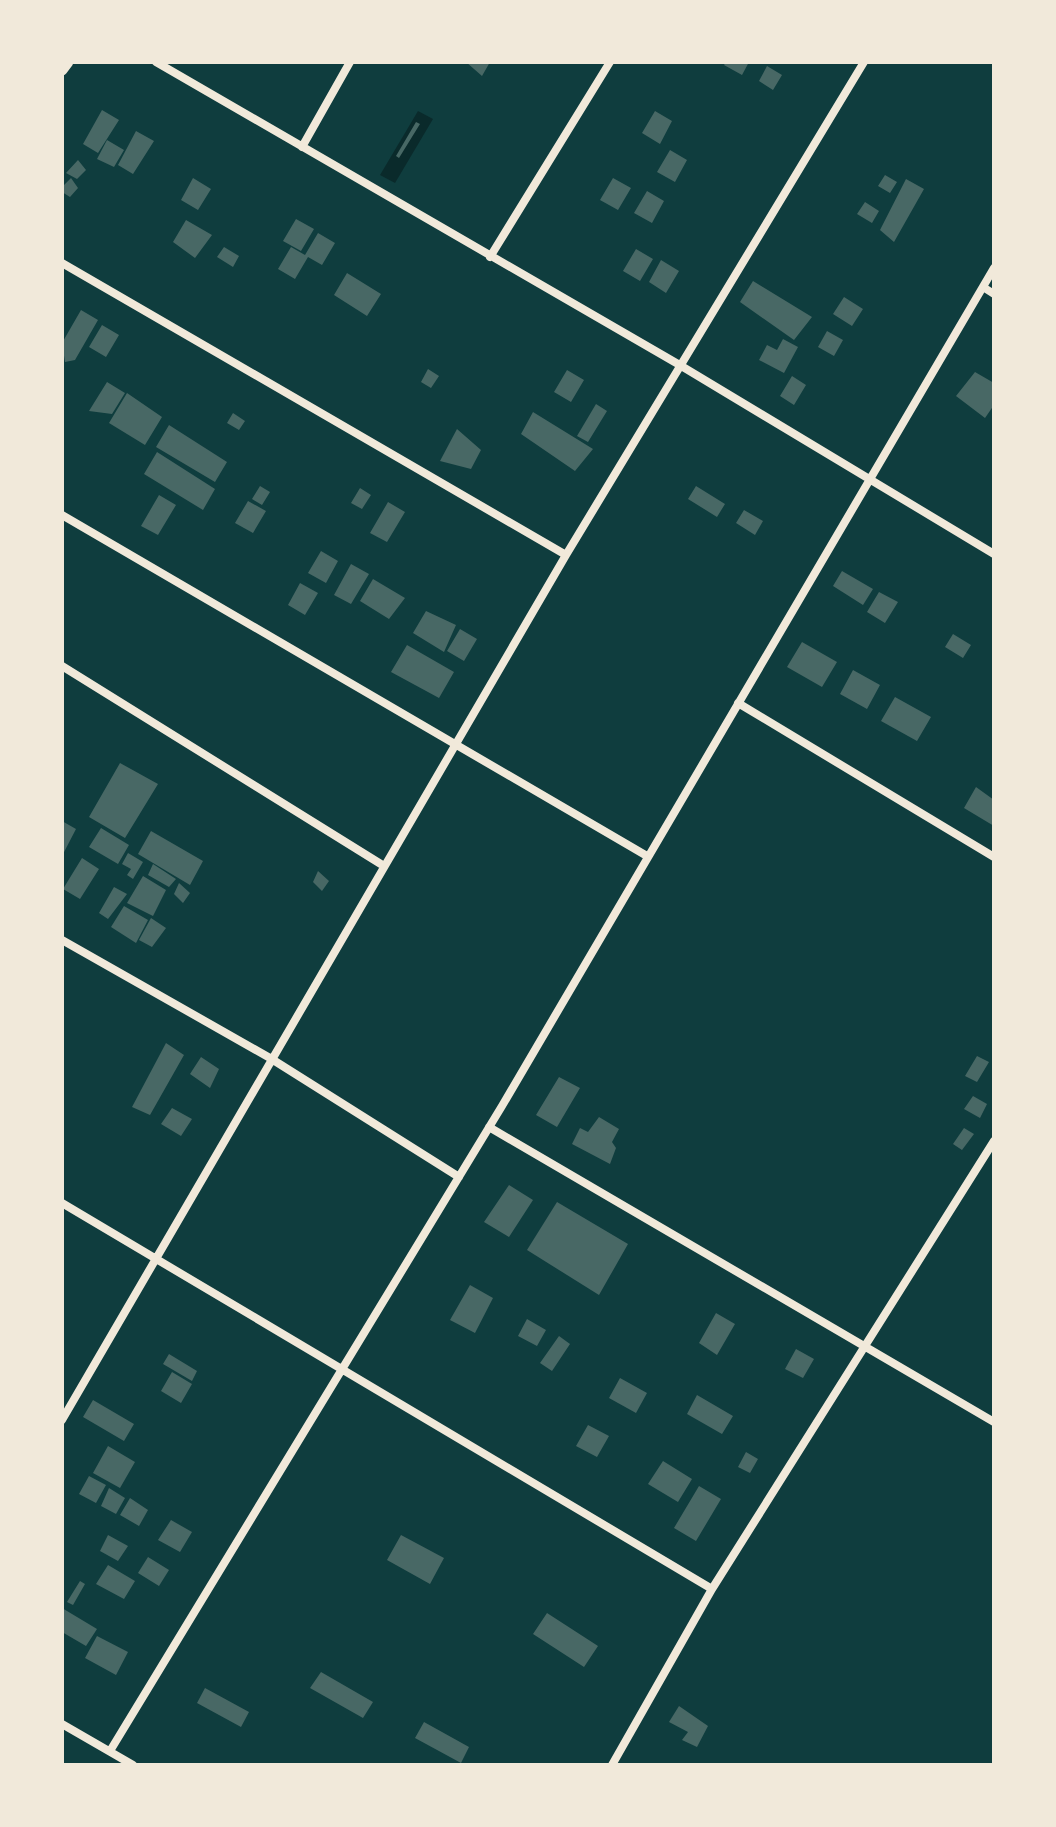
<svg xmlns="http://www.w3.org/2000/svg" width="1056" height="1827" font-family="Ubuntu,sans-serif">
<rect width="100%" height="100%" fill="#0f3d3e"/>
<path fill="#0a2a2b" d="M418,111L433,119L395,183L380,175Z"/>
<path fill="#486865" d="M466,62H490L482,76Z
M726,62H749L742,75L724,65Z
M767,66L782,75L773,90L759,81Z
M102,110L119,120L98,153L83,144Z
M655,111L672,121L660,144L642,133Z
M416,122L420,124L399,158L396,156Z
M136,131L154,141L133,174L118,165Z
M107,140L124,150L114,167L97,159Z
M670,150L687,160L675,182L657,172Z
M78,160L86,170L77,179L66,173Z
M885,175L897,182L890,193L878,186Z
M71,178L78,188L70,197L62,192V187Z
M193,178L211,189L198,210L181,200Z
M613,178L631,188L618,210L600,200Z
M906,179L924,189L894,242L880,230Z
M647,191L664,201L652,223L634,213Z
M865,202L879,211L872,223L857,214Z
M296,219L314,229L301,251L283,241Z
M186,220L212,235L195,258L173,242Z
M318,233L335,243L322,265L308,257L295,279L278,269L291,247L305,255Z
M224,247L239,256L233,267L217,257Z
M636,249L653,259L640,281L623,271Z
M661,260L679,271L666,293L649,282Z
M347,273L381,294L367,316L334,295Z
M753,281L812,317L794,340L740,302Z
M844,297L863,309L852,326L833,314Z
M81,310L98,320L75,360L65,362L62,343Z
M102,325L119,335L106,357L89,347Z
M827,331L843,340L834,356L818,347Z
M783,339L798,347L784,373L759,360L767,345L777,350Z
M428,369L439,376L431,388L421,382Z
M567,370L584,380L571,402L554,392Z
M975,372L994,383V405L985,418L956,396Z
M792,376L806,385L794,405L780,396Z
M107,382L125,393L112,414L89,411Z
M127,393L162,417L145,445L109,423Z
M596,404L607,411L588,442L577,436Z
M533,412L593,449L575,471L521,434Z
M233,413L245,421L239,430L227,423Z
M169,425L227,462L215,482L156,447Z
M457,429L481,450L471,469L440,461Z
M157,452L215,489L203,510L144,474Z
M260,486L270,492L262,505L252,499Z
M696,486L725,504L717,517L688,499Z
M360,488L371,495L362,509L351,503Z
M159,495L176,505L158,535L141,526Z
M248,501L266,511L253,533L235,523Z
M388,502L405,512L387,542L370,533Z
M744,510L763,521L755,535L736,523Z
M321,551L338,561L326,583L308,573Z
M351,564L369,574L351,604L334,595Z
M842,571L873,589L863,605L833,586Z
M373,579L405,598L389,619L360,601Z
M300,583L318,593L305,615L288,605Z
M879,592L898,602L885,623L867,612Z
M426,611L456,625L444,652L413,633Z
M460,629L477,639L464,661L447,651Z
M953,634L971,645L963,658L945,647Z
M802,642L837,662L822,687L787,667Z
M407,645L454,672L439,698L391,672Z
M853,670L880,685L867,709L840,694Z
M895,697L931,717L917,741L881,721Z
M120,763L158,784L125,838L89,817Z
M976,787L994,800V826L964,808Z
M62,821L76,829L62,856Z
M101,828L129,845L118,864L89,847Z
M151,831L203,861L190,885L138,854Z
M128,853L143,862L133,879L127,875L131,869L122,864Z
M82,858L99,869L80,899L63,889Z
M153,864L176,879L169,887L148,875Z
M318,871L329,881L322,891L313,882Z
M143,876L166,890L153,916L127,903Z
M179,883L190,893L183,903L174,894Z
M114,887L127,894L108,919L99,913Z
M124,906L148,920L136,943L111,927Z
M151,918L166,928L152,947L139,940Z
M166,1043L184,1055L150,1115L132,1107Z
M977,1056L989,1062L977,1082L965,1076Z
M201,1057L219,1069L210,1088L190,1074Z
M559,1077L580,1088L557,1127L536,1115Z
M973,1096L987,1104L980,1118L964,1109Z
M172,1108L192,1119L181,1136L161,1124Z
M599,1117L619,1129L612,1142L616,1148L610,1164L572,1144L580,1128L588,1132Z
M964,1128L974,1134L962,1150L953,1144Z
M509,1185L533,1200L509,1237L484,1222Z
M557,1202L628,1244L599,1295L527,1250Z
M470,1285L493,1298L475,1333L450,1320Z
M716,1313L735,1324L717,1355L699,1343Z
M527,1319L546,1330L537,1346L518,1336Z
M559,1336L570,1344L552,1371L540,1363Z
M796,1349L814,1359L803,1378L785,1369Z
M169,1354L197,1371L192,1381L163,1364Z
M172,1372L192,1384L181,1403L161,1391Z
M620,1378L647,1393L636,1413L609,1398Z
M697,1395L733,1416L722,1434L687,1414Z
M93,1400L134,1424L124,1441L83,1417Z
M588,1425L609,1436L597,1457L576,1446Z
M108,1446L135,1462L120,1488L93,1473Z
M746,1452L758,1459L750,1473L738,1467Z
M663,1461L692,1479L678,1502L648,1484Z
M89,1476L106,1485L96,1503L79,1494Z
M699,1486L721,1499L696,1541L674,1528Z
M109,1488L125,1498L116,1514L101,1506Z
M130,1498L148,1510L139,1526L120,1515Z
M171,1520L192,1532L180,1552L158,1540Z
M108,1535L128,1546L118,1561L100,1551Z
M401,1535L444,1558L430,1584L387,1560Z
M148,1557L169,1570L159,1586L138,1573Z
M108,1565L135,1581L124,1599L96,1584Z
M80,1581L85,1584L73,1605L67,1602Z
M62,1608L97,1629L86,1646L62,1632Z
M547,1613L598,1646L584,1667L533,1634Z
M97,1636L128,1652L116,1675L85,1658Z
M321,1672L373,1702L363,1718L310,1688Z
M205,1688L249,1712L241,1727L197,1703Z
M679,1706L708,1726L697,1747L682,1740L688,1732L669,1722Z
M424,1722L469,1747L461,1763L415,1738Z"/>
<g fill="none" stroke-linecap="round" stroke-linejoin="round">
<path stroke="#f1e9da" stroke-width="8" d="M156,62L678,364L994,554
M302,147L350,62
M490,257L610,62
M62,263L566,555
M983,287L994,294
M62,515L647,856
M62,666L384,866
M738,703L994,857
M62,940L270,1058L459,1177
M489,1127L994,1422
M62,1203L712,1589
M62,1420L566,555L864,62
M62,1724L133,1765
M110,1751L502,1106L994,268
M612,1765L712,1589L994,1141"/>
<path stroke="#f1e9da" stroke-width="11" d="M62,70L68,62"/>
</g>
<rect width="1056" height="1827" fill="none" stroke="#f1e9da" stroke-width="128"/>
</svg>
